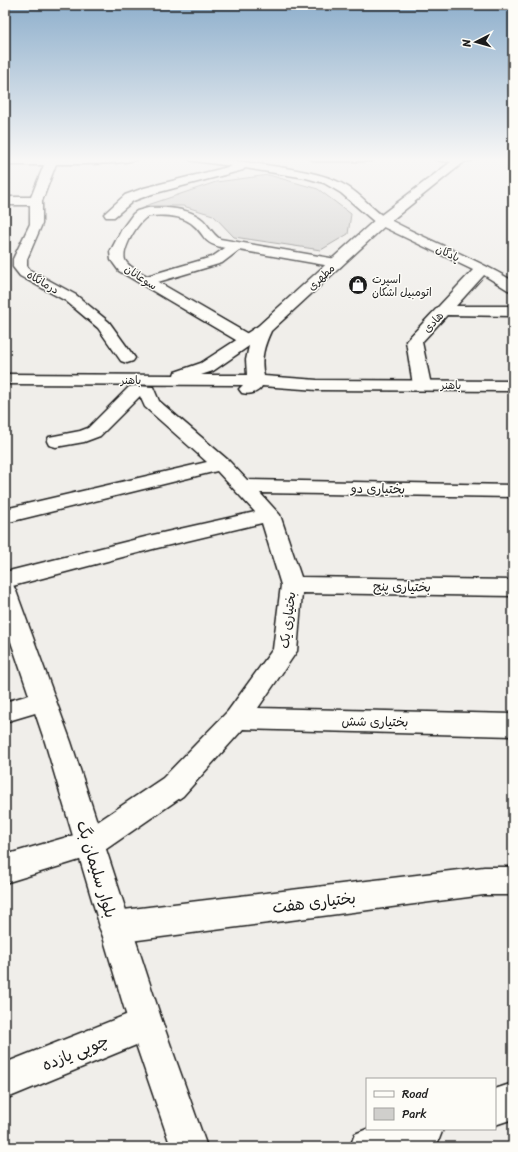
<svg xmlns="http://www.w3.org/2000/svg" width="518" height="1152" font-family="Sriracha,'Playpen Sans Arabic',sans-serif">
<rect width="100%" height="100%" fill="#f0eeea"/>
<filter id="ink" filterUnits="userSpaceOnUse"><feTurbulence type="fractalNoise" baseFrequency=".025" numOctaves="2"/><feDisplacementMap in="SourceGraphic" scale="8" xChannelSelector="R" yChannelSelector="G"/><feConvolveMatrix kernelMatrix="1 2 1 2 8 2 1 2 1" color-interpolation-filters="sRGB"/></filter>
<g filter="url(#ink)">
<path fill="#d0cfcc" stroke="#767674" d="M269,175L318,189L351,214L348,234L321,250L234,237L213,215L183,206H145L216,182Z"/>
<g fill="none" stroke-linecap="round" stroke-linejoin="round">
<defs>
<path id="minor" d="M46,158H139C133,165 68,164 56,164L42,201V224L27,259V266L30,270L76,295L109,322L135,358L133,361L127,363L121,361L98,328L66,301L20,276L13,267V259L30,224V205H5V197H31L44,165H5V159Z
M189,158C219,158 249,162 279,167C303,171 327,174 348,187C363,196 373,211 388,219C429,241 473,257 513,281V291L508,290L484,275L456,306H513V316L447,315L422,342L431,385L428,389L422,390L416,389L413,385L406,341L473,270L377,224L341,193L324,183L306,178L245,168L243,170L152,194L133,201L114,217H106L104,214L125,195L144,188L232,166L194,161L190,160Z
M309,158H377L371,161H315Z
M433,158H478C473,163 438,163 433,158Z
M148,208C165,207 190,208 203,220C209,226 212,234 220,239L336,259L341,260L343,263L341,266L336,267L239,250L222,263L158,282L253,337L255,340L253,343L247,345L241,343L119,271L111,260L110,252L122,229L133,214L137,211ZM149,216C162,215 180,215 191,223C207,235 200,243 225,248L212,257L147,276C141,272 128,267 125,260C121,250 139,219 149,216Z
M135,386L153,387L159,401L228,460L247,480L513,485V497L260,493L280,515L301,577L513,580V596L302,593L297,651L258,708L513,714V736L243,729L183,796L99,854L5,883V855L81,833L163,778L228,711L273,649L281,585L262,523L153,549L5,588V572L153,535L255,512L217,471L5,523V509L207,462L145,407L140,396L100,436L84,442L56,447L49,445L47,441L49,437L80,431L88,428L129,387Z
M43,691L52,694L56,701L52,708L5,722V702Z
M484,867H513V895H484L115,943L104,938L99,927L104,916L115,911Z
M146,1007L158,1012L163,1024L158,1036L5,1099V1063Z
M513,1083V1119L495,1125V1089Z
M367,1129H443L438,1142L425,1147H350L355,1134Z"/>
<path id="major" d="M456,158H469L387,224L271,331C264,346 260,359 264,376L317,380L513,381V391L317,390L262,386C258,393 250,395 242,393L239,389L243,385L5,384V374L174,375L175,372L201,363L258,326L377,218ZM249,346L246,360L247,375H201L213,371Z
M5,583L13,585L16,591L71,742L163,1024L207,1147H171L129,1024L45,742L5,624Z"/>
</defs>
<use href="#minor" stroke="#1c1c1c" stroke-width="3"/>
<use href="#major" stroke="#1c1c1c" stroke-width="3"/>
<use href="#minor" fill="#fdfcf7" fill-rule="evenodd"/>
<use href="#major" fill="#fdfcf7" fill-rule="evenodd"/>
</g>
</g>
<linearGradient id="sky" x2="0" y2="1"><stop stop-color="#8eafcc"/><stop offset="0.5" stop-color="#f8f7f6"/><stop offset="1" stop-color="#f8f7f6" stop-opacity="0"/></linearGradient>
<rect width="518" height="319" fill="url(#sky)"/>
<defs>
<symbol id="shop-disc" viewBox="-11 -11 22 22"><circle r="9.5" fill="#1c1c1c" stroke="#fdfcf7"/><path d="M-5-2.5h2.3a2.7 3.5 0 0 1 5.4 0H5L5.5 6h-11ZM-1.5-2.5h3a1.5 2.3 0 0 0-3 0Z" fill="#fff"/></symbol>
</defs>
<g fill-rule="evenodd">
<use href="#shop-disc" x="347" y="274" width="22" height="22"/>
</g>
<g text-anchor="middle" stroke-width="3" stroke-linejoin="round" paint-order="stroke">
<g font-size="11" fill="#1c1c1c" stroke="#fdfcf7">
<text transform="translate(448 253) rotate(26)" y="4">پادگان</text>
<text transform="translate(141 277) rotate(33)" y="4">سوعانان</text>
<text transform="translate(321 277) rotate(-43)" y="4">مطهری</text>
<text transform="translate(43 282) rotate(30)" y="4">درمانگاه</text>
<text transform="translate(433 322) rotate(-46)" y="4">هادی</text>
<text x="131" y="384">باهنر</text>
<text x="451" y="389">باهنر</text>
</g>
<g font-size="11" fill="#1c1c1c" stroke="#fdfcf7" text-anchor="start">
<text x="372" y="283">اسپرت<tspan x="372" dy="13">اتومبیل اشکان</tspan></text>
</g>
<g font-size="13" fill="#1c1c1c" stroke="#fdfcf7">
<text transform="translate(378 488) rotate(1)" y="5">بختیاری دو</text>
<text transform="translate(402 586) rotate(1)" y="5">بختیاری پنج</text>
<text transform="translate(287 620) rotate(-83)" y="5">بختیاری یک</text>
<text transform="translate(375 721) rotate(1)" y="5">بختیاری شش</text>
</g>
<g font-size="16" fill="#1c1c1c" stroke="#fdfcf7">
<text transform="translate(97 869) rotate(73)" y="6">بلوار سلیمان بگ</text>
<text transform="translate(314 902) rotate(-7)" y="6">بختیاری هفت</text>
<text transform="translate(75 1052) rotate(-22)" y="6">چوپی یازده</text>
</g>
</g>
<rect width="518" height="1152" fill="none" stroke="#fdfcf7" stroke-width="20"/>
<rect x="10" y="10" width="498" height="1132" fill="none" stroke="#1c1c1c" stroke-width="1.5" filter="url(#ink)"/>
<rect x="366" y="1078" width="130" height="52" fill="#fdfcf7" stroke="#a3a29f"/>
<rect x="374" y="1091" width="20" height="6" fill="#fdfcf7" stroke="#a3a29f"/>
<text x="402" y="1098" font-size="12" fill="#1c1c1c">Road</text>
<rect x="374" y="1108" width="20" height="12" fill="#d0cfcc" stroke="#a3a29f"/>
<text x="402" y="1118" font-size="12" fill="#1c1c1c">Park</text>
<g transform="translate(476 42) rotate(264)" stroke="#fdfcf7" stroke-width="3" paint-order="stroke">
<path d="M0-3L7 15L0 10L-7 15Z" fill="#1c1c1c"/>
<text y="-6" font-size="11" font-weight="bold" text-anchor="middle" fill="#1c1c1c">N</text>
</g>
</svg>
